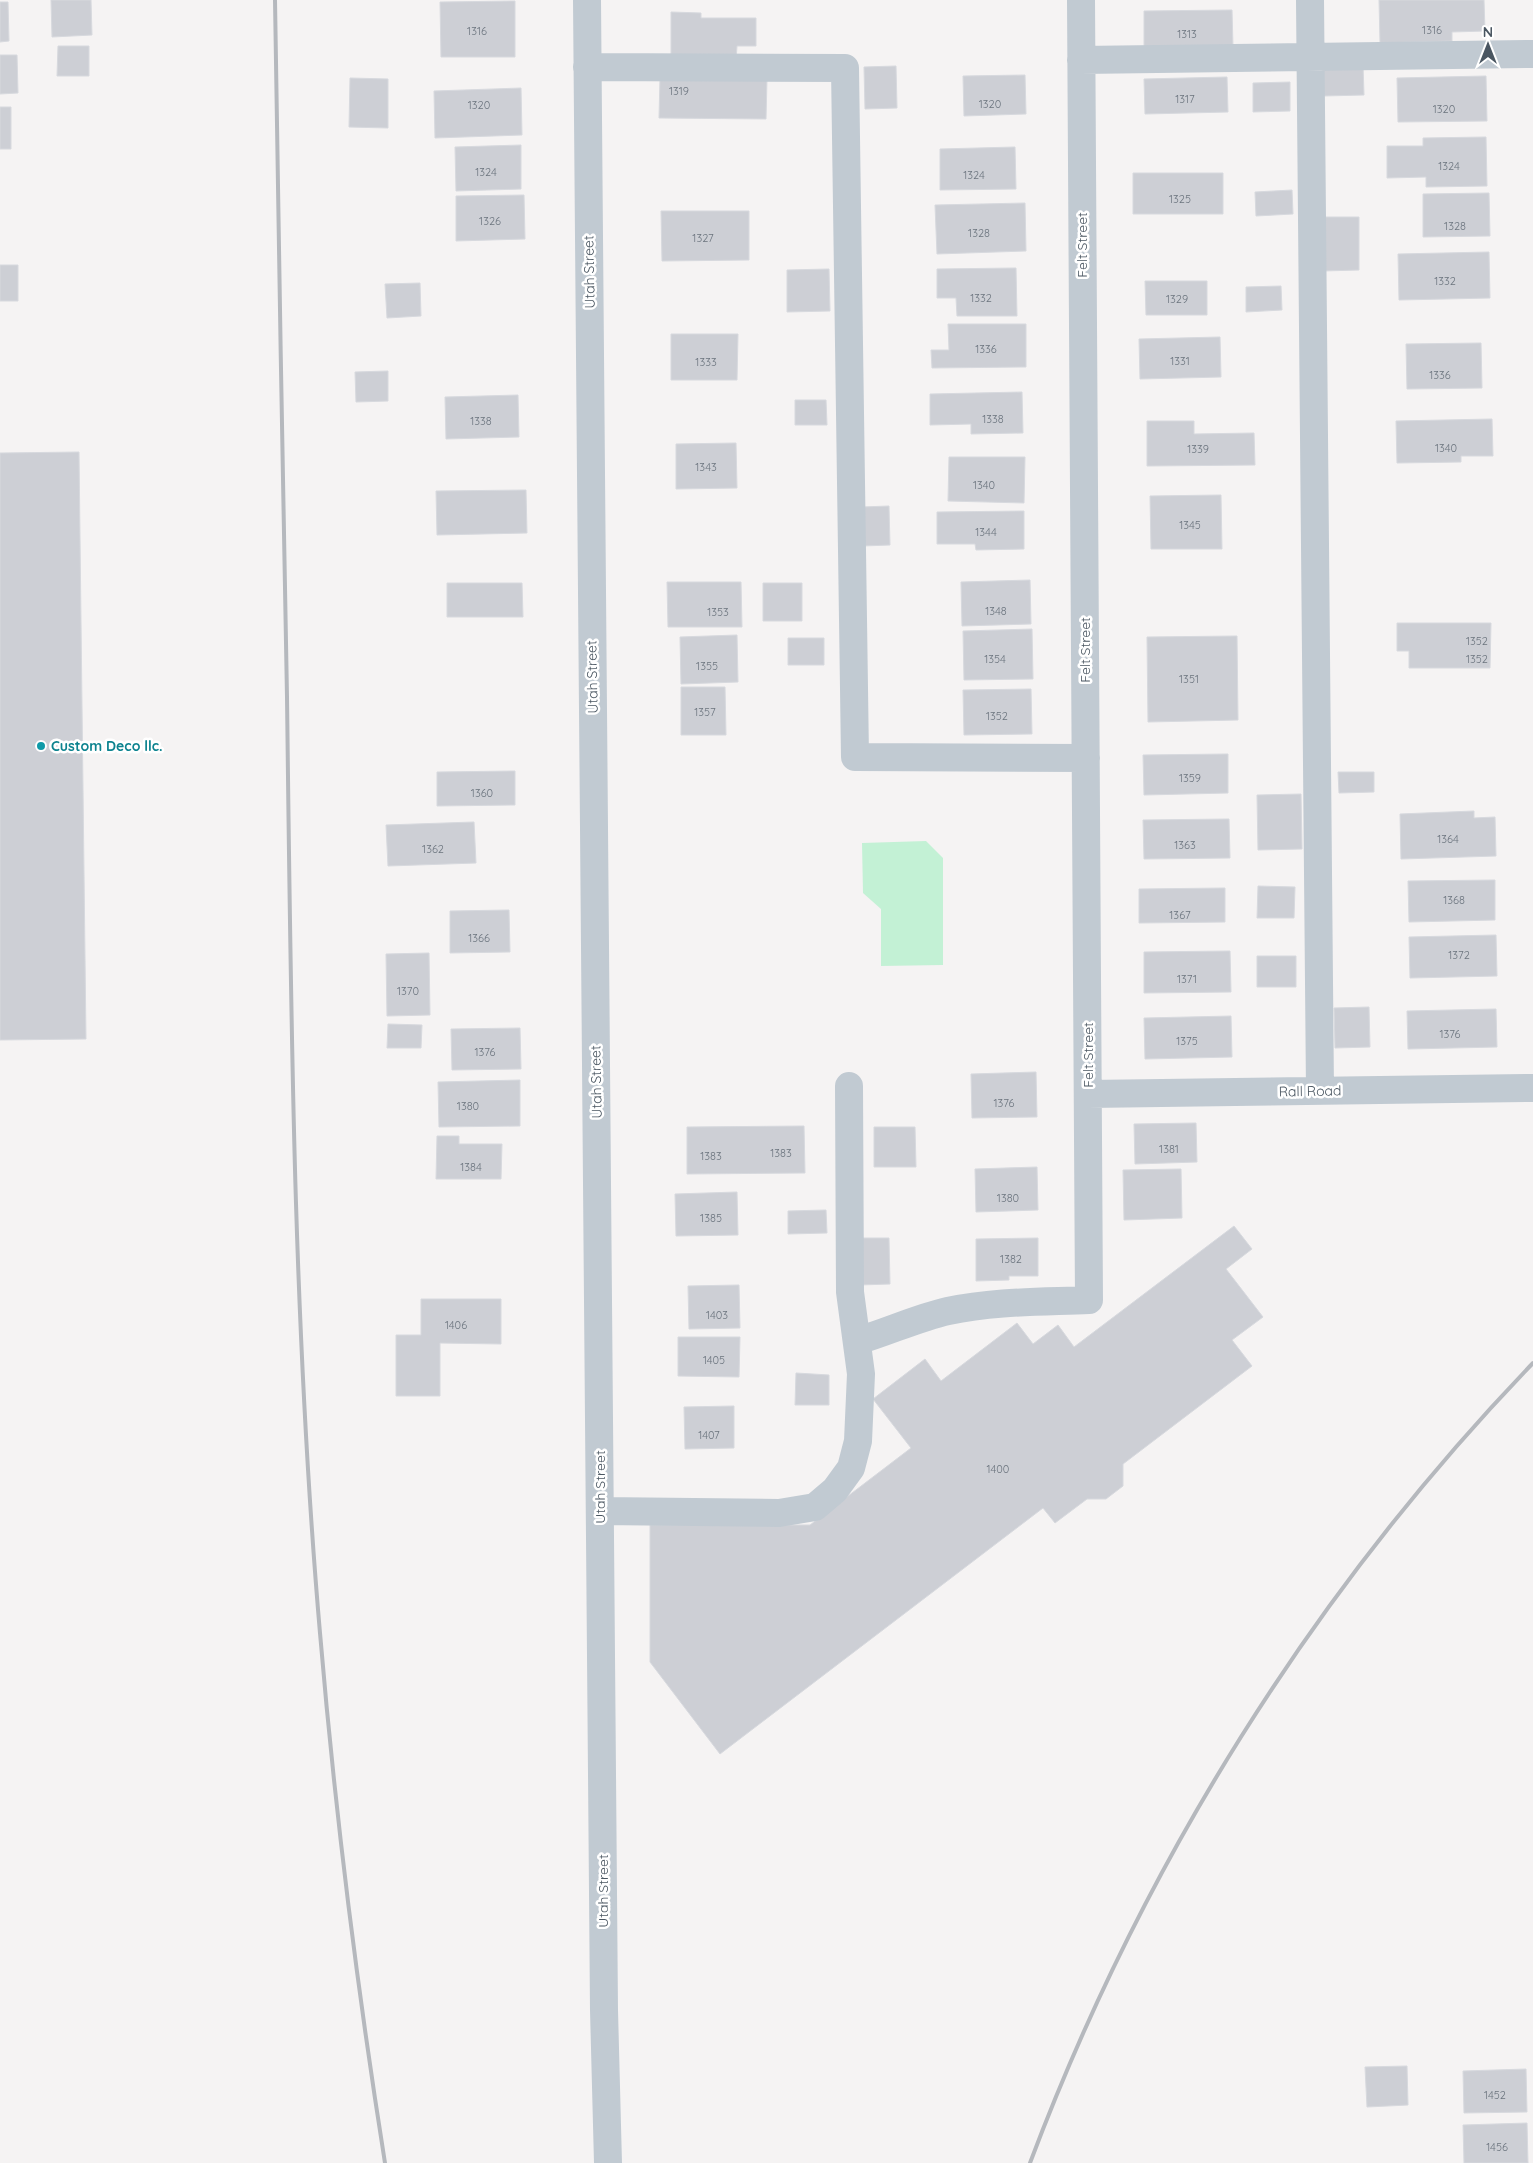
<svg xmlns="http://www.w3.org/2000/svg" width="1533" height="2163" font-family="Quicksand,sans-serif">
<rect width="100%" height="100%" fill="#f5f3f3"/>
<path fill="#c3f1d5" d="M926,841L943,858V965L881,966V909L863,893L862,843Z"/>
<path fill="#cdcfd5" stroke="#d7d9de" d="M51,0H91L92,35L52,37Z
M1379,0H1484L1485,31L1452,32V41L1380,43Z
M515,1V57H441L440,2Z
M0,2H8L9,41L0,42Z
M1232,10L1233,47L1144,48V11Z
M671,12L701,13V18H756V46H737L736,60H671Z
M58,46H89V76H57Z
M0,55H17L18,93L0,94Z
M1363,65L1364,95L1323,96L1322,66Z
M896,66L897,108L865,109L864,67Z
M1025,75L1026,114L964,116L963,76Z
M1486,76L1487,121L1398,122L1397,78Z
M1227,77L1228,112L1145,114L1144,79Z
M350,78L388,79V128L349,127Z
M660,78H767L766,119L659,118Z
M1290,82V111L1253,112V83Z
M521,88L522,135L435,138L434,91Z
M0,107H11V149H0Z
M1486,137L1487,186L1426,187V177L1387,178V146H1423V138Z
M521,145V189L456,191L455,147Z
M1015,147L1016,189L940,190V149Z
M1133,173H1223V214H1133Z
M1292,190L1293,214L1256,216L1255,192Z
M1489,193L1490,236L1423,237V194Z
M524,195L525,239L456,241V196Z
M1025,203L1026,251L937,254L935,205Z
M661,211H749V260L662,261Z
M1322,217H1359V270L1322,271Z
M1489,252L1490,298L1399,300L1398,254Z
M0,265H18V301H0Z
M1016,268L1017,316H957L956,298H937V269Z
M829,269L830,311L787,312V270Z
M1145,281H1207V315H1146Z
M420,283L421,316L387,318L385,284Z
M1281,286L1282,310L1246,312V287Z
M948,324H1026V367L932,368L931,350H949Z
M671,334H738L737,380H671Z
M1220,337L1221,377L1140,379L1139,339Z
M1481,343L1482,388L1407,389L1406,344Z
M388,371V401L356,402L355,372Z
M1022,392L1023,433L971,434V424L930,425V394Z
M518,395L519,437L446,439L445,397Z
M795,400H826L827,425H795Z
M1492,419L1493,456H1461V462L1397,463L1396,421Z
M1147,421H1194V434L1254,433L1255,465L1147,466Z
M736,443L737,488L676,489V444Z
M79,452L86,1039L0,1040V453Z
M949,457H1025L1024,503L948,501Z
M526,490L527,533L437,535L436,491Z
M1221,495L1222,549H1151L1150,496Z
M889,506L890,545L862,546V507Z
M1024,511V549L976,550L975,544H937V512Z
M1030,580L1031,624L962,626L961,582Z
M667,582H741L742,627H668Z
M447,583H522L523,617H447Z
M763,583H802V621H763Z
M1397,623H1491L1490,668H1409V651H1397Z
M1032,629L1033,679L964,680L963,631Z
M737,635L738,682L681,684L680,637Z
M1237,636L1238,720L1148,722L1147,637Z
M788,638H824V665H788Z
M681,687H725L726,735H681Z
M1031,689L1032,734L964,735L963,690Z
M1228,754V793L1144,795L1143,755Z
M515,771V805L437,806V772Z
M1338,772H1374V792L1339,793Z
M1301,794L1302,849L1258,850L1257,795Z
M1474,811V818L1495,817L1496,856L1401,859L1400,814Z
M1229,819L1230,858L1144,859L1143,820Z
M474,822L476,863L388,866L386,825Z
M1495,880V920L1409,922L1408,881Z
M1258,886L1295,887L1294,918H1257Z
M1225,888V922L1139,923V889Z
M509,910L510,952L450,953V911Z
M1496,935L1497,976L1410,978L1409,937Z
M1230,951L1231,992L1144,993V952Z
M429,953L430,1015L387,1016L386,954Z
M1257,956H1296V987H1257Z
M1369,1007L1370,1047L1335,1048L1334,1008Z
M1496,1009L1497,1047L1408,1049L1407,1011Z
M1231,1016L1232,1057L1145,1059L1144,1018Z
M388,1024L422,1025L421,1048H387Z
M520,1028L521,1069L452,1070L451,1029Z
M1036,1072L1037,1117L972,1118L971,1074Z
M520,1080V1126L439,1127L438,1082Z
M1196,1123L1197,1162L1135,1164L1134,1124Z
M804,1126L805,1173L687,1174V1127Z
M874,1127H915L916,1167H874Z
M437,1136H459V1144H502L501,1179H436Z
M1037,1167L1038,1210L976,1212L975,1169Z
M1181,1169L1182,1218L1124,1220L1123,1170Z
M737,1192L738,1235L676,1236L675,1194Z
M826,1210L827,1233L788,1234V1211Z
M1234,1226L1252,1249L1226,1269L1263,1317L1232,1340L1252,1366L1123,1464V1486L1106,1499H1087L1055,1523L1043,1508L720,1754L650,1662V1525H810L911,1448L873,1399L925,1359L941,1381L1017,1323L1033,1344L1058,1325L1074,1347Z
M859,1238H889L890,1284L859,1285Z
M1038,1238V1276H1009V1280L976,1281V1239Z
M739,1285L740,1328L689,1329L688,1286Z
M421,1299H501V1344L440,1343V1396H396V1335H421Z
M678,1337H740L739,1377L678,1376Z
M796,1373L829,1375V1405H795Z
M734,1406V1448L685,1449L684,1407Z
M1407,2066L1408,2105L1367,2107L1365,2067Z
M1526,2069L1527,2112L1464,2113L1463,2071Z
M1527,2123L1528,2163H1464L1463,2125Z"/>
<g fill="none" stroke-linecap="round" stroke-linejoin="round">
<path stroke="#c1cad2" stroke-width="28" d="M587,0L604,2010L608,2163
M1310,0L1320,1091
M1081,60L1533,54
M587,67L845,68L855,757L1086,758
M1088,1094L1533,1088
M857,1341C888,1332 917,1318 948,1311C994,1301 1042,1302 1089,1300L1081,0
M600,1511L779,1513L815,1507L835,1490L851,1468L858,1441L861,1374L850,1292L849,1086"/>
<path stroke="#b5b8bd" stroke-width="4" d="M275,0C278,232 283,465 287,697C291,1009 293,1322 320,1633C335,1811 357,1987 385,2163
M1030,2163C1141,1867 1313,1591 1533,1363"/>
</g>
<circle fill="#0f9aa8" stroke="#fff" stroke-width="2" cx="41" cy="746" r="5"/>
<g text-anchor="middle" stroke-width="5" stroke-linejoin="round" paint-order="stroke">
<g font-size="11" fill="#6b747e">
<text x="1432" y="34">1316</text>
<text x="477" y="35">1316</text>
<text x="1187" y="38">1313</text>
<text x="679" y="95">1319</text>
<text x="1185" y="103">1317</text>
<text x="990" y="108">1320</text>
<text x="479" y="109">1320</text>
<text x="1444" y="113">1320</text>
<text x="1449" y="170">1324</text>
<text x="486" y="176">1324</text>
<text x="974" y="179">1324</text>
<text x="1180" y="203">1325</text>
<text x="490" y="225">1326</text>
<text x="1455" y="230">1328</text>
<text x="979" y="237">1328</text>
<text x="703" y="242">1327</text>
<text x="1445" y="285">1332</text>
<text x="981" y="302">1332</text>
<text x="1177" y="303">1329</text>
<text x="986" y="353">1336</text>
<text x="1180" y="365">1331</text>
<text x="706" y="366">1333</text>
<text x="1440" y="379">1336</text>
<text x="993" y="423">1338</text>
<text x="481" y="425">1338</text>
<text x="1446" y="452">1340</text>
<text x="1198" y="453">1339</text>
<text x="706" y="471">1343</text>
<text x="984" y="489">1340</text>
<text x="1190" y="529">1345</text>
<text x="986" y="536">1344</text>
<text x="996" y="615">1348</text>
<text x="718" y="616">1353</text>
<text x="1477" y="645">1352</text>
<text x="995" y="663">1354</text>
<text x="1477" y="663">1352</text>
<text x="707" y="670">1355</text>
<text x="1189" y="683">1351</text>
<text x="705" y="716">1357</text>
<text x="997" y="720">1352</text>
<text x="1190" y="782">1359</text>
<text x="482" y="797">1360</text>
<text x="1448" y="843">1364</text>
<text x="1185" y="849">1363</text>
<text x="433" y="853">1362</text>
<text x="1454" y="904">1368</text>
<text x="1180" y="919">1367</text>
<text x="479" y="942">1366</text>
<text x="1459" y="959">1372</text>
<text x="1187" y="983">1371</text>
<text x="408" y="995">1370</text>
<text x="1450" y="1038">1376</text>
<text x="1187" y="1045">1375</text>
<text x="485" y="1056">1376</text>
<text x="1004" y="1107">1376</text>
<text x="468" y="1110">1380</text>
<text x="1169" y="1153">1381</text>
<text x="781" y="1157">1383</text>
<text x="711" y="1160">1383</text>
<text x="471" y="1171">1384</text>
<text x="1008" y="1202">1380</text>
<text x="711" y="1222">1385</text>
<text x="1011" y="1263">1382</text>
<text x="717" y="1319">1403</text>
<text x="456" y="1329">1406</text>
<text x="714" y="1364">1405</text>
<text x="709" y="1439">1407</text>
<text x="998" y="1473">1400</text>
<text x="1495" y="2099">1452</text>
<text x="1497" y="2151">1456</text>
</g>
<g font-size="14" fill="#4a5661" stroke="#fff">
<text transform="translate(1082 245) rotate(-90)" y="5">Felt Street</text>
<text transform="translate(589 272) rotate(-91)" y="5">Utah Street</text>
<text transform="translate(1085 650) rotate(-90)" y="5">Felt Street</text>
<text transform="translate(592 677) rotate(-91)" y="5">Utah Street</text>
<text transform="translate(1088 1055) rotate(-90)" y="5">Felt Street</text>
<text transform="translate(596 1082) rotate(-91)" y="5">Utah Street</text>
<text transform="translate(1310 1091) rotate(-1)" y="5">Rall Road</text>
<text transform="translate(600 1487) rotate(-90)" y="5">Utah Street</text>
<text transform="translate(603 1891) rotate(-90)" y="5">Utah Street</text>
</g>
<g font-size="14" font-weight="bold" fill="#0d838f" stroke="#fff" text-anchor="start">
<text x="51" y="751">Custom Deco llc.</text>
</g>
</g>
<g transform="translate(1488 45)" stroke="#ffffff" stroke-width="4" paint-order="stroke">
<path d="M0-4L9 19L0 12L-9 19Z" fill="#4a5661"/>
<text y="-8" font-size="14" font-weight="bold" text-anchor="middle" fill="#4a5661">N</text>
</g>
</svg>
